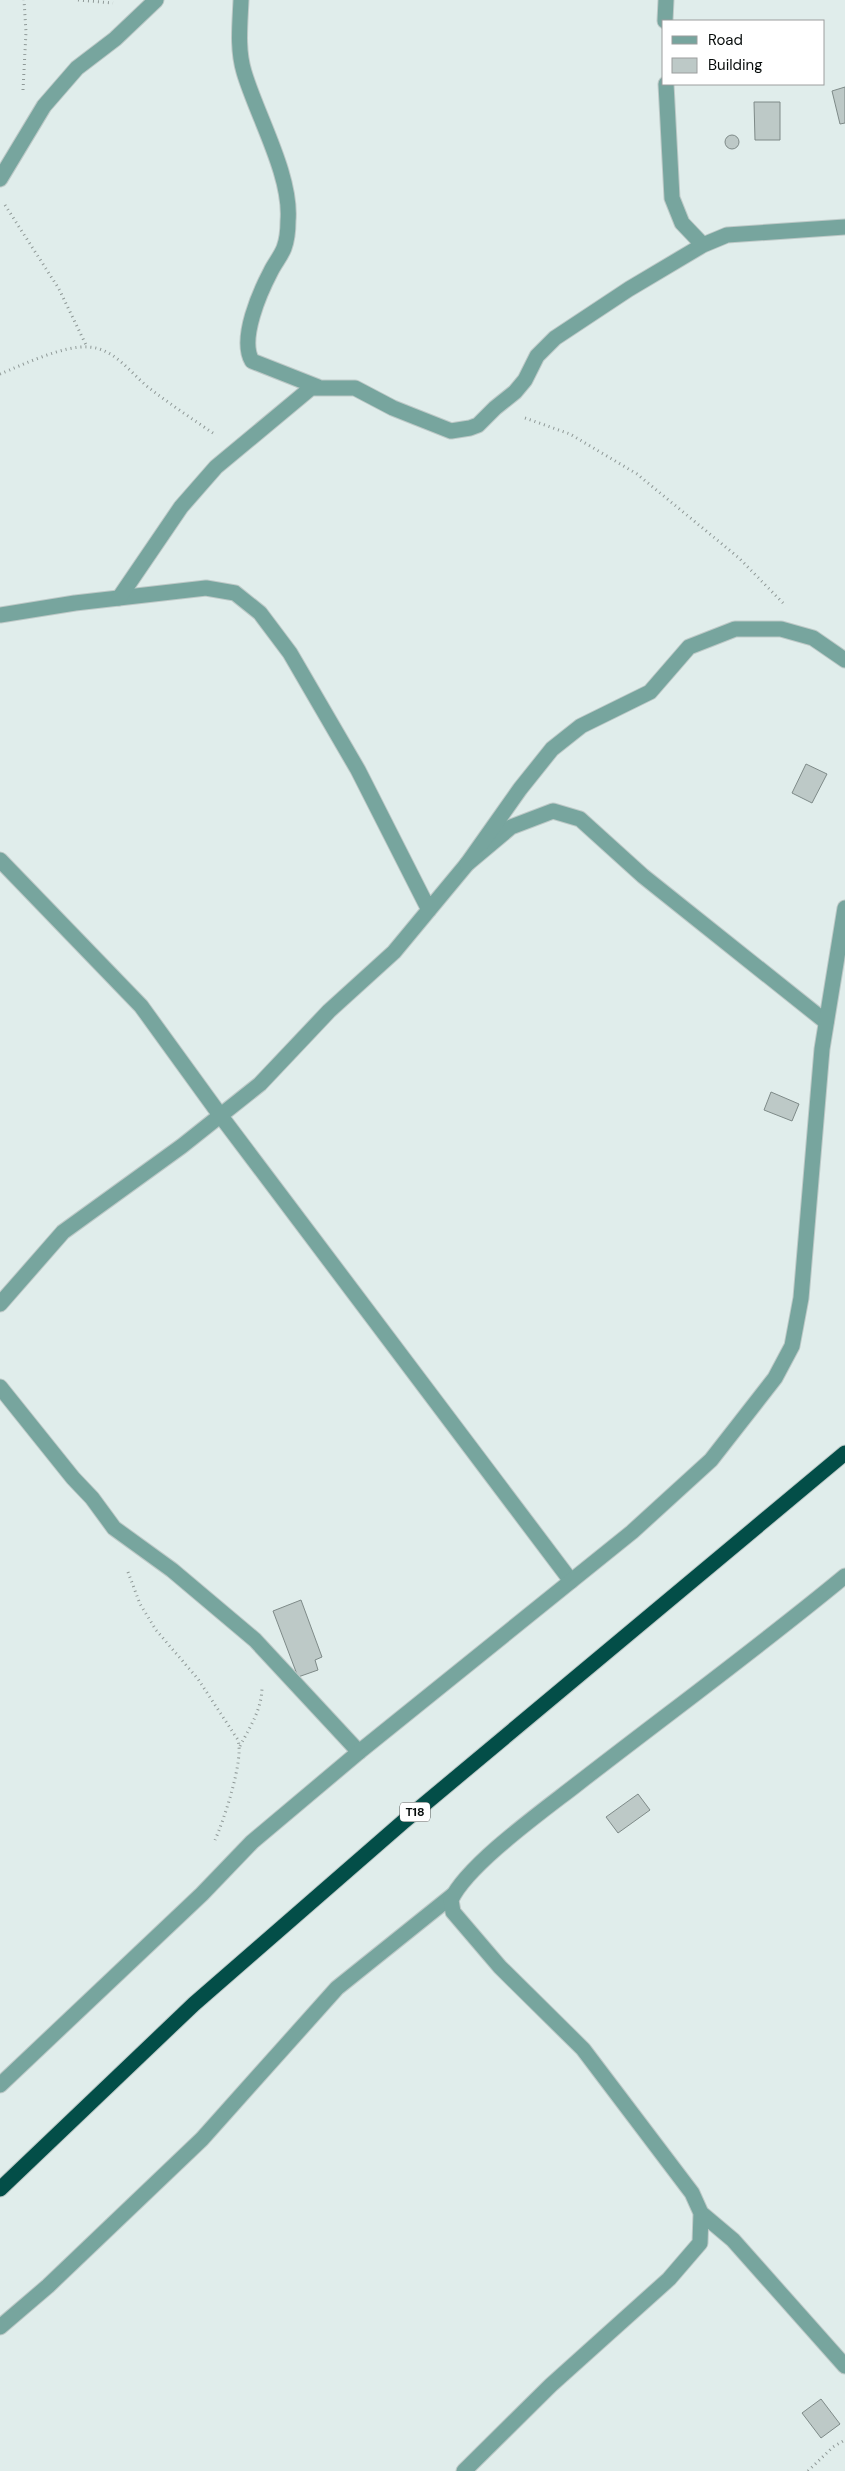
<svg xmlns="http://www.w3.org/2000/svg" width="845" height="2471" font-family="'DM Sans',sans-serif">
<rect width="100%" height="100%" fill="#e0edeb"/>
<path fill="#bdc9c7" stroke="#7e8a88" d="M845,87V123L840,124L832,91Z
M754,102H780V140H755Z
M725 142a7 7 0 1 1 14 0a7 7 0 1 1-14 0Z
M806,764L827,774L812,803L792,793Z
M771,1092L799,1104L792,1121L764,1110Z
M301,1600L322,1657L315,1660L318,1670L298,1677L273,1611Z
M638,1794L650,1810L618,1833L606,1817Z
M821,2399L840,2424L821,2438L802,2413Z"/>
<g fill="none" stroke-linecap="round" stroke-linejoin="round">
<defs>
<path id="lane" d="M0,615L75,603L206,588L235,593L260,613L290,653L358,770L429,910
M0,860L141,1006L220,1115L571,1581
M0,1304L63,1232L182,1146L260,1084L329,1011L394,952L467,864L511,827L553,811L580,819L643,876L826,1022
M0,1387L73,1478L92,1498L114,1528L172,1570L255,1640L359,1752
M0,2327L48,2286L202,2139L337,1988L453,1895"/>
<path id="street" d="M241,0C240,24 237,49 244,72C257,116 292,176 288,221C288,229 287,240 284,248C281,256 275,263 271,271C260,292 239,339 252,361L318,387
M665,21L666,0
M666,84L672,198L682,223L703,245
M0,179L44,106L77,68L115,39L156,0
M119,598L181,507L216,467L311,388H355L393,408L451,431L470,428L478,425L495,408L515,392L525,380L537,356L555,338L629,289L703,245L727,235L845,227
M467,864L520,789L552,749L581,726L650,692L689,647L735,629H781L813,638L845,660
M0,2085L202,1894L252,1842L359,1752L632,1532L711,1460L775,1378L792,1346L801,1298L822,1049L845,908
M701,2213L733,2240L845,2366
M464,2471L551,2385L669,2279L700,2243L701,2213L692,2193L583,2049L500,1967L453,1912L451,1900C467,1865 544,1810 576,1785C666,1715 758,1648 845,1576"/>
<path id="highway" d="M0,2189L194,2004L403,1822L845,1453"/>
</defs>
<use href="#lane" stroke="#bdc9c7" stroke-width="17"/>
<use href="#street" stroke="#bdc9c7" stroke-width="17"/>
<use href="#highway" stroke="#bdc9c7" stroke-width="17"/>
<path stroke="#8f9997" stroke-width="3" stroke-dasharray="1 4" stroke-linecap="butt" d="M78,0L113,3
M23,90L26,32L24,0
M5,205L59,289L87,347
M0,374C22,365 64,345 88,347C116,348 132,376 153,391C173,406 195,421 216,435
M525,418L570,434L637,474L739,558L783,603
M128,1572L140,1604L156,1630L198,1679L238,1740C244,1760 224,1820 215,1840
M240,1746C250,1727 262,1709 262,1687
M808,2471L833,2447L845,2440"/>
<use href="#lane" stroke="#77a59e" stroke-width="15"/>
<use href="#street" stroke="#77a59e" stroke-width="15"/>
<use href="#highway" stroke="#034e48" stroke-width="15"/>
</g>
<g text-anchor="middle" stroke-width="4" stroke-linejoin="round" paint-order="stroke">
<rect fill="#fff" stroke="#525655" stroke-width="1" x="400" y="1802.5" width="30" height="19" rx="4"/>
<g font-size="12" font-weight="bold" fill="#080d0c">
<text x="415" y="1816">T18</text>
</g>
</g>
<rect x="662" y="20" width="162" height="65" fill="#ffffff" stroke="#9c9e9e"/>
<rect x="672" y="36" width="25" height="8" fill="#77a59e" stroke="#9c9e9e"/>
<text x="708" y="45" font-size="15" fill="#080d0c">Road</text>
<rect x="672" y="58" width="25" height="15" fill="#bdc9c7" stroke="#9c9e9e"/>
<text x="708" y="70" font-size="15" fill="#080d0c">Building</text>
</svg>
